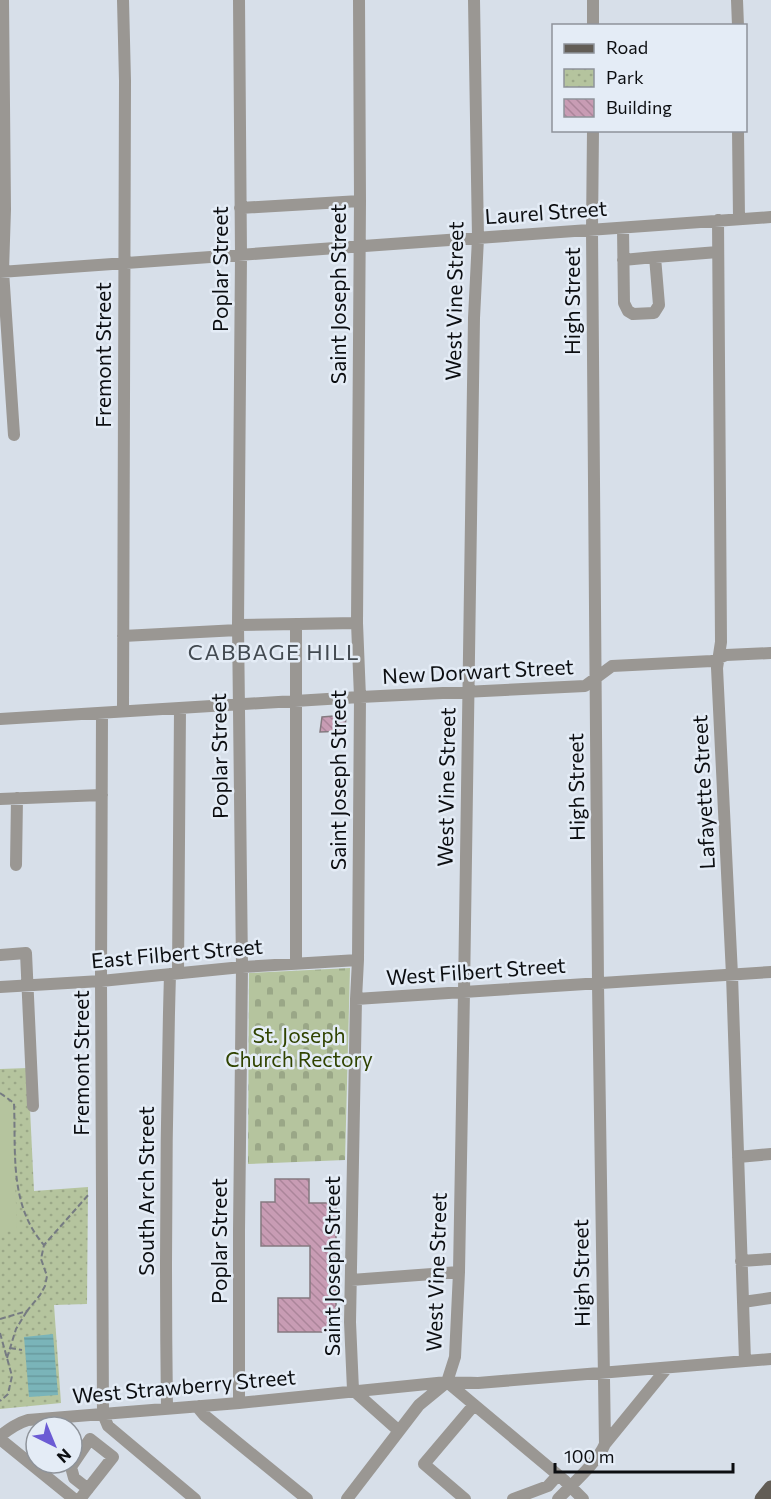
<svg xmlns="http://www.w3.org/2000/svg" width="771" height="1499" font-family="Commissioner,sans-serif">
<defs>
<pattern id="cemetery-stones" width="16" height="16" patternUnits="userSpaceOnUse" patternTransform="scale(1.5)"><rect width="16" height="16" fill="#b5c49e"/><path d="M2 7V4a2 2 0 0 1 4 0v3zM10 15v-3a2 2 0 0 1 4 0v3z" fill="#9aa787"/></pattern>
<pattern id="park-dots" width="8" height="8" patternUnits="userSpaceOnUse" patternTransform="scale(1.5)"><rect width="8" height="8" fill="#b5c49e"/><path d="M2 2h.1M6 6h.1" fill="none" stroke="#9aa787" stroke-width="1.8" stroke-linecap="round"/></pattern>
<pattern id="water-rules" width="6" height="5" patternUnits="userSpaceOnUse" patternTransform="scale(1.5)"><rect width="6" height="5" fill="#7ab4b9"/><path d="M0 2.5h6" fill="none" stroke="#689a9e"/></pattern>
<pattern id="building-back-hatch" width="6" height="6" patternUnits="userSpaceOnUse" patternTransform="scale(1.5)"><rect width="6" height="6" fill="#c89cb4"/><path d="M-1 5l2 2M0 0l6 6M5-1l2 2" fill="none" stroke="#ab859a"/></pattern>
</defs>
<rect width="100%" height="100%" fill="#d7dfe9"/>
<path fill="url(#cemetery-stones)" d="M350,968L345,1160L248,1164L249,973Z"/>
<path fill="url(#park-dots)" d="M28,1068L34,1191L88,1187L87,1304L54,1305L61,1403L0,1409V1069Z"/>
<path fill="#b5c49e" d="M3,1095L12,1105L17,1229H0V1096Z"/>
<path fill="url(#water-rules)" d="M53,1334L58,1395L29,1397L24,1337Z"/>
<path fill="url(#building-back-hatch)" stroke="#857a80" stroke-width="1.5" d="M346,715L345,731L320,732L322,717Z
M275,1179H309V1203H336V1332H278V1298H310V1246H261V1202H275Z"/>
<g fill="none" stroke-linecap="round" stroke-linejoin="round">
<path stroke="#767b82" stroke-width="2" stroke-dasharray="6 3" stroke-linecap="butt" d="M0,1093L14,1103C16,1153 9,1205 44,1245
M0,1319L27,1311L40,1295L45,1286L47,1276L41,1259L44,1245L90,1193
M0,1333L12,1376L8,1394L0,1401
M10,1348L22,1350
M7,1358L16,1329L27,1311"/>
<path stroke="#9a9793" stroke-width="12" d="M3,0L5,209L3,271L14,435
M359,0L360,201L357,623L360,697L358,960L356,999L350,1322L353,1390L399,1431
M737,0L738,26
M593,26V0
M593,130L592,230L598,984L605,1444
M738,130L739,219
M240,208L360,201
M718,220L721,642L717,668L732,975L745,1361
M655,257L718,252
M623,260L655,257L659,305L654,313L633,314L628,311L624,303L623,228
M0,272L771,217
M238,625L357,623
M123,636L238,630
M123,711L125,81L123,0
M102,713L101,981L103,1414L108,1426L195,1499
M0,719L360,697L585,686L612,666L712,661L726,655L771,653
M0,799L102,795
M16,865L17,798
M0,955L26,953L33,1106
M296,963V624
M178,973L180,709
M0,987L101,981L242,967L358,960
M356,999L771,972
M738,1157L771,1154
M741,1261L771,1259
M351,1280L459,1272
M743,1302L771,1298
M447,1382L564,1480L583,1499
M239,1403V1231L242,967L238,625L241,255L239,0
M199,1406V1409L204,1415L307,1499
M167,1409C165,1264 166,1119 170,974
M0,1436C9,1429 17,1423 28,1420L239,1403L447,1382L478,1383L771,1359
M0,1439L74,1499
M80,1499L113,1457L90,1439L71,1467L74,1478L88,1489
M347,1499L419,1405L447,1382L455,1357L459,1272L464,992L474,318L478,238L474,0
M465,1499L424,1464L474,1405
M513,1499L548,1486L558,1475
M558,1499C572,1484 597,1463 605,1444L667,1368"/>
<path stroke="#625d56" stroke-width="15" d="M762,1499L771,1488"/>
</g>
<g text-anchor="middle" stroke-width="5" stroke-linejoin="round" paint-order="stroke">
<g font-size="21" fill="#0c0e11" stroke="#e4ecf6">
<text transform="translate(546 213) rotate(-4)" y="7">Laurel Street</text>
<text transform="translate(221 269) rotate(-90)" y="7">Poplar Street</text>
<text transform="translate(339 294) rotate(-90)" y="7">Saint Joseph Street</text>
<text transform="translate(455 301) rotate(-89)" y="7">West Vine Street</text>
<text transform="translate(573 301) rotate(-90)" y="7">High Street</text>
<text transform="translate(104 355) rotate(-90)" y="7">Fremont Street</text>
<text transform="translate(478 672) rotate(-3)" y="7">New Dorwart Street</text>
<text transform="translate(220 756) rotate(-91)" y="7">Poplar Street</text>
<text transform="translate(339 780) rotate(-90)" y="7">Saint Joseph Street</text>
<text transform="translate(447 787) rotate(-89)" y="7">West Vine Street</text>
<text transform="translate(577 787) rotate(-91)" y="7">High Street</text>
<text transform="translate(704 792) rotate(-93)" y="7">Lafayette Street</text>
<text transform="translate(177 954) rotate(-5)" y="7">East Filbert Street</text>
<text transform="translate(476 972) rotate(-4)" y="7">West Filbert Street</text>
<text transform="translate(82 1063) rotate(-90)" y="7">Fremont Street</text>
<text transform="translate(147 1191) rotate(-90)" y="7">South Arch Street</text>
<text transform="translate(220 1241) rotate(-90)" y="7">Poplar Street</text>
<text transform="translate(333 1266) rotate(-90)" y="7">Saint Joseph Street</text>
<text transform="translate(437 1272) rotate(-88)" y="7">West Vine Street</text>
<text transform="translate(582 1273) rotate(-91)" y="7">High Street</text>
<text transform="translate(184 1387) rotate(-5)" y="7">West Strawberry Street</text>
</g>
<g font-size="21" fill="#304300" stroke="#e4ecf6">
<text x="299" y="1043">St. Joseph<tspan x="299" dy="24">Church Rectory</tspan></text>
</g>
<g font-size="22" letter-spacing="1.5" fill="#434a51" stroke="#e4ecf6">
<text x="274" y="660">CABBAGE HILL</text>
</g>
</g>
<rect x="552" y="24" width="195" height="108" fill="#e4ecf6" stroke="#8e939a" stroke-width="1.5"/>
<rect x="564" y="44" width="30" height="9" fill="#625d56" stroke="#8e939a" stroke-width="1.5"/>
<text x="606" y="54" font-size="18" fill="#0c0e11">Road</text>
<rect x="564" y="69" width="30" height="18" fill="url(#park-dots)" stroke="#8e939a" stroke-width="1.5"/>
<text x="606" y="84" font-size="18" fill="#0c0e11">Park</text>
<rect x="564" y="99" width="30" height="18" fill="url(#building-back-hatch)" stroke="#8e939a" stroke-width="1.5"/>
<text x="606" y="114" font-size="18" fill="#0c0e11">Building</text>
<g transform="translate(54 1445) rotate(137)"><circle r="28" fill="#e4ecf6" stroke="#8e939a" stroke-width="1.5"/>
<path d="M0-4.5L10 22L0 15L-10 22Z" fill="#6b5bd4"/>
<text y="-9" font-size="16" font-weight="bold" text-anchor="middle" fill="#0c0e11">N</text>
</g>
<path d="M555 1463v9h178v-9" fill="none" stroke="#0c0e11" stroke-width="3"/>
<text x="564" y="1463" font-size="18" fill="#0c0e11" stroke="#e4ecf6" stroke-width="4.5" paint-order="stroke">100 m</text>
</svg>
